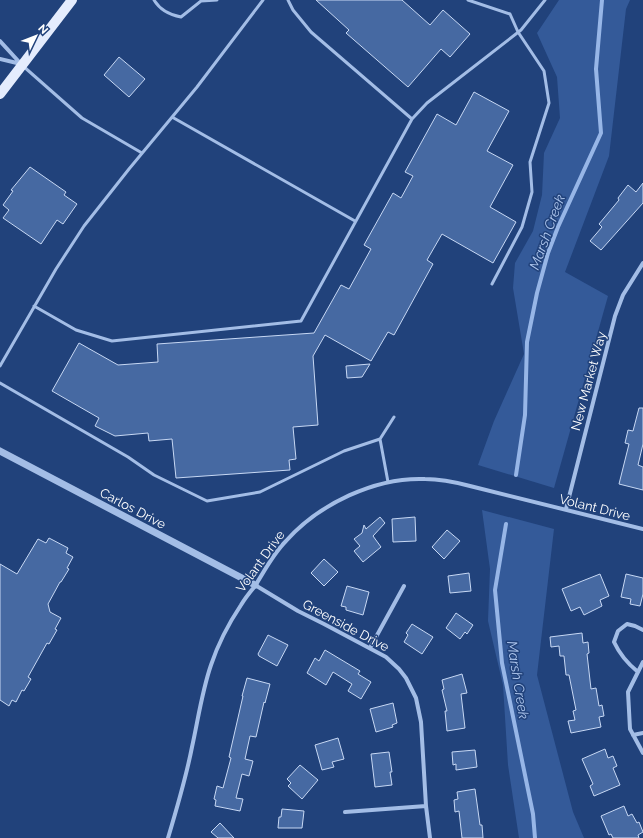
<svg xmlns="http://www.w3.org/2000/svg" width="643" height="838" font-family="Raleway,sans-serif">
<rect width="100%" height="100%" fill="#21427b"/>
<path fill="#345a99" d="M559,0H630L626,9L609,156L565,272L608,296L554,488L478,465L494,421L524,354L513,288L515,263L533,231L542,195L544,153L560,118L557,77L537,33Z
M482,510L554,529L537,675L573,812L584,838H519L508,765L503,685L488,621L490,569Z"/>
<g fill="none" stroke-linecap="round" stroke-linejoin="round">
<path stroke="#97b6e7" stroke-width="4" d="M516,475L525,415L527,342L537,293L548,253L558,227L601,133L596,69L602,0
M506,524L495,590L502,663L533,814L535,838"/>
</g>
<path fill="#4669a2" stroke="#c7d8f4" d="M316,0H402L430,25L443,10L470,34L450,57L441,49L408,87L346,33L349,30Z
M119,57L145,79L129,97L104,75Z
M474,92L509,111L487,151L513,165L490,207L516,222L493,263L442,234L427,260L433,264L394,335L388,332L371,361L325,335L313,356L318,425L293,427L296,459L289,460L290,470L176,478L172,439L149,441L148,433L115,436L95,426L99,418L52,391L79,343L118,365L158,362L157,344L314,333L341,285L349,289L371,249L364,245L393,193L401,198L413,176L405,172L437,114L456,125Z
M30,167L66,192L64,195L77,204L63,224L57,220L41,244L3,218L9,210L3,205L13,191L11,190Z
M643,183V203L601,250L590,241L602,227L599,224L619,200L618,198L628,185L636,192Z
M370,364L362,377L347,378L346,366Z
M639,408H643V444L638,465L643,467V490L619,484L629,444L625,443L628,430L633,431Z
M380,517L385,523L373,536L381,547L363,562L354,551L360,546L354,539L362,533L364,525L366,529Z
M415,517L416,541L393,542L392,519Z
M447,530L460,541L444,559L432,547Z
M49,538L68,548L66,553L73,557L67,568L69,569L61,582H60L48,604L50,612L61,618L55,629L57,630L49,644L47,643L28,677L31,679L24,691L22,690L16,702L12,700L9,706L0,700V564L17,574L38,539L46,543Z
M324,559L338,572L324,586L311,573Z
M469,573L471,591L450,593L448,576Z
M600,574L609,596L600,600L602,606L584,615L580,607L571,611L562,589Z
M626,574L643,578V594L640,606L630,604L631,599L621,597Z
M347,586L369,592L363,615L346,610V607L341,606Z
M456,613L473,625L467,634L465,632L460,639L446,628Z
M412,624L433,637L422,654L404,642L408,635L406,633Z
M582,633L583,643L588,642L589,653L587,654L591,689L596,688L599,706L602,705L604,716L599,717L601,727L571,733L568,721L575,720L573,711L576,710L569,675H566L564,656H560L559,646L551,647L550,637Z
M268,635L288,645L277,666L259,656L258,654Z
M325,650L360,671L358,674L371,682L361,699L348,691L352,684L333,672L326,685L307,673L315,658L319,661Z
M462,674L467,693L461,694L465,728L447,731L445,711H447L442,690L444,689L442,680Z
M247,678L270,684L265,703L264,702L256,737L250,736L245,759L253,761L249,776L242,774L236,798L243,799L240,811L215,806L216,800L214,799L217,786L223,788L231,758L229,757L243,696H242Z
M393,703L397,723L392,725L393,727L376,732L370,709Z
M338,738L344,759L332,762L334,767L322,770L315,745Z
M605,749L608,758L613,756L617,766L613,768L620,785L594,796L590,786L593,784L582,759Z
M475,750L477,767L456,770V764L453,765L452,752Z
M389,752L392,772H390L392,785L375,787L371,754Z
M300,765L318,780L302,799L288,786L291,783L287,779Z
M475,789L480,825H482L483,838H462L459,811L455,812L454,800L458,799L457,792Z
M624,806L628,816L632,814L637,823L639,822L643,832L638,835L639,838H613L611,834L609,835L601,816Z
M282,809L304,811L302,828H278L279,817H281Z
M220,823L234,838H218L211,832Z"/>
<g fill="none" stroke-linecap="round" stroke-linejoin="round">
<path stroke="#a3bde6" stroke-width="3" d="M154,0C160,10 170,15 181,17L201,1L217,0
M468,0L510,14L518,32L544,71L549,103L530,162L532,192L522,227L492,284
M23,66L82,118L142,153
M172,117L355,221
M412,119L427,103L521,30L545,0
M34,306L76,330L112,341L301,321L412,119L311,32L293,10L288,0
M0,366L56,269L84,226L129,169L197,87L263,0
M0,383L128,457L154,475L207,501L260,492L344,451L380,439
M388,482L380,439L394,417"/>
<path stroke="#a3bde6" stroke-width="4" d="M0,41L21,64
M0,59L21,64
M566,509L615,316L623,295L643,263
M255,585L298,611L324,624L386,657L399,669L406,678L416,698L421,722L426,806L430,838
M370,648L404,586
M643,662L628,692L630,729L643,753
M638,672C627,663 620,655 614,642L618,631L627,624L635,626L643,630
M633,735L643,733
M345,812L426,806
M168,838C177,808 186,778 192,747C198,720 202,691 211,665C218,644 229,623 241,605C245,598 250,592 255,586C265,570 273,554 286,541C319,504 375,477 425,479C441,479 455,482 470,486L643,529"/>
<path stroke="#a3bde6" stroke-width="7" d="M0,451L255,585"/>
<path stroke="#e4ecfd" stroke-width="10" d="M0,94L72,0"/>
</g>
<g text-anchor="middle" stroke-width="3" stroke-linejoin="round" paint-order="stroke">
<g font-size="13" fill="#fff" stroke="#21427b">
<text transform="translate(588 381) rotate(-75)" y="5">New Market Way</text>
<text transform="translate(595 507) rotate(14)" y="5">Volant Drive</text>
<text transform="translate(133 508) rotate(28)" y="5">Carlos Drive</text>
<text transform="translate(260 561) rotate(-54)" y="5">Volant Drive</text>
<text transform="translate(346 625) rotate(28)" y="5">Greenside Drive</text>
</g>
<g font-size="14" font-style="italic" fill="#afc7ee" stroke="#21427b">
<text transform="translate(547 232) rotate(-70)" y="5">Marsh Creek</text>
<text transform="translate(518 680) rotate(81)" y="5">Marsh Creek</text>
</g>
</g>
<g transform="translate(36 36) rotate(47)" stroke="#21427b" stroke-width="3" paint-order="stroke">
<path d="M0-3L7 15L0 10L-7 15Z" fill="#ffffff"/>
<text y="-6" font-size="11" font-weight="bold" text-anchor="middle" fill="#ffffff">N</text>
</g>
</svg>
